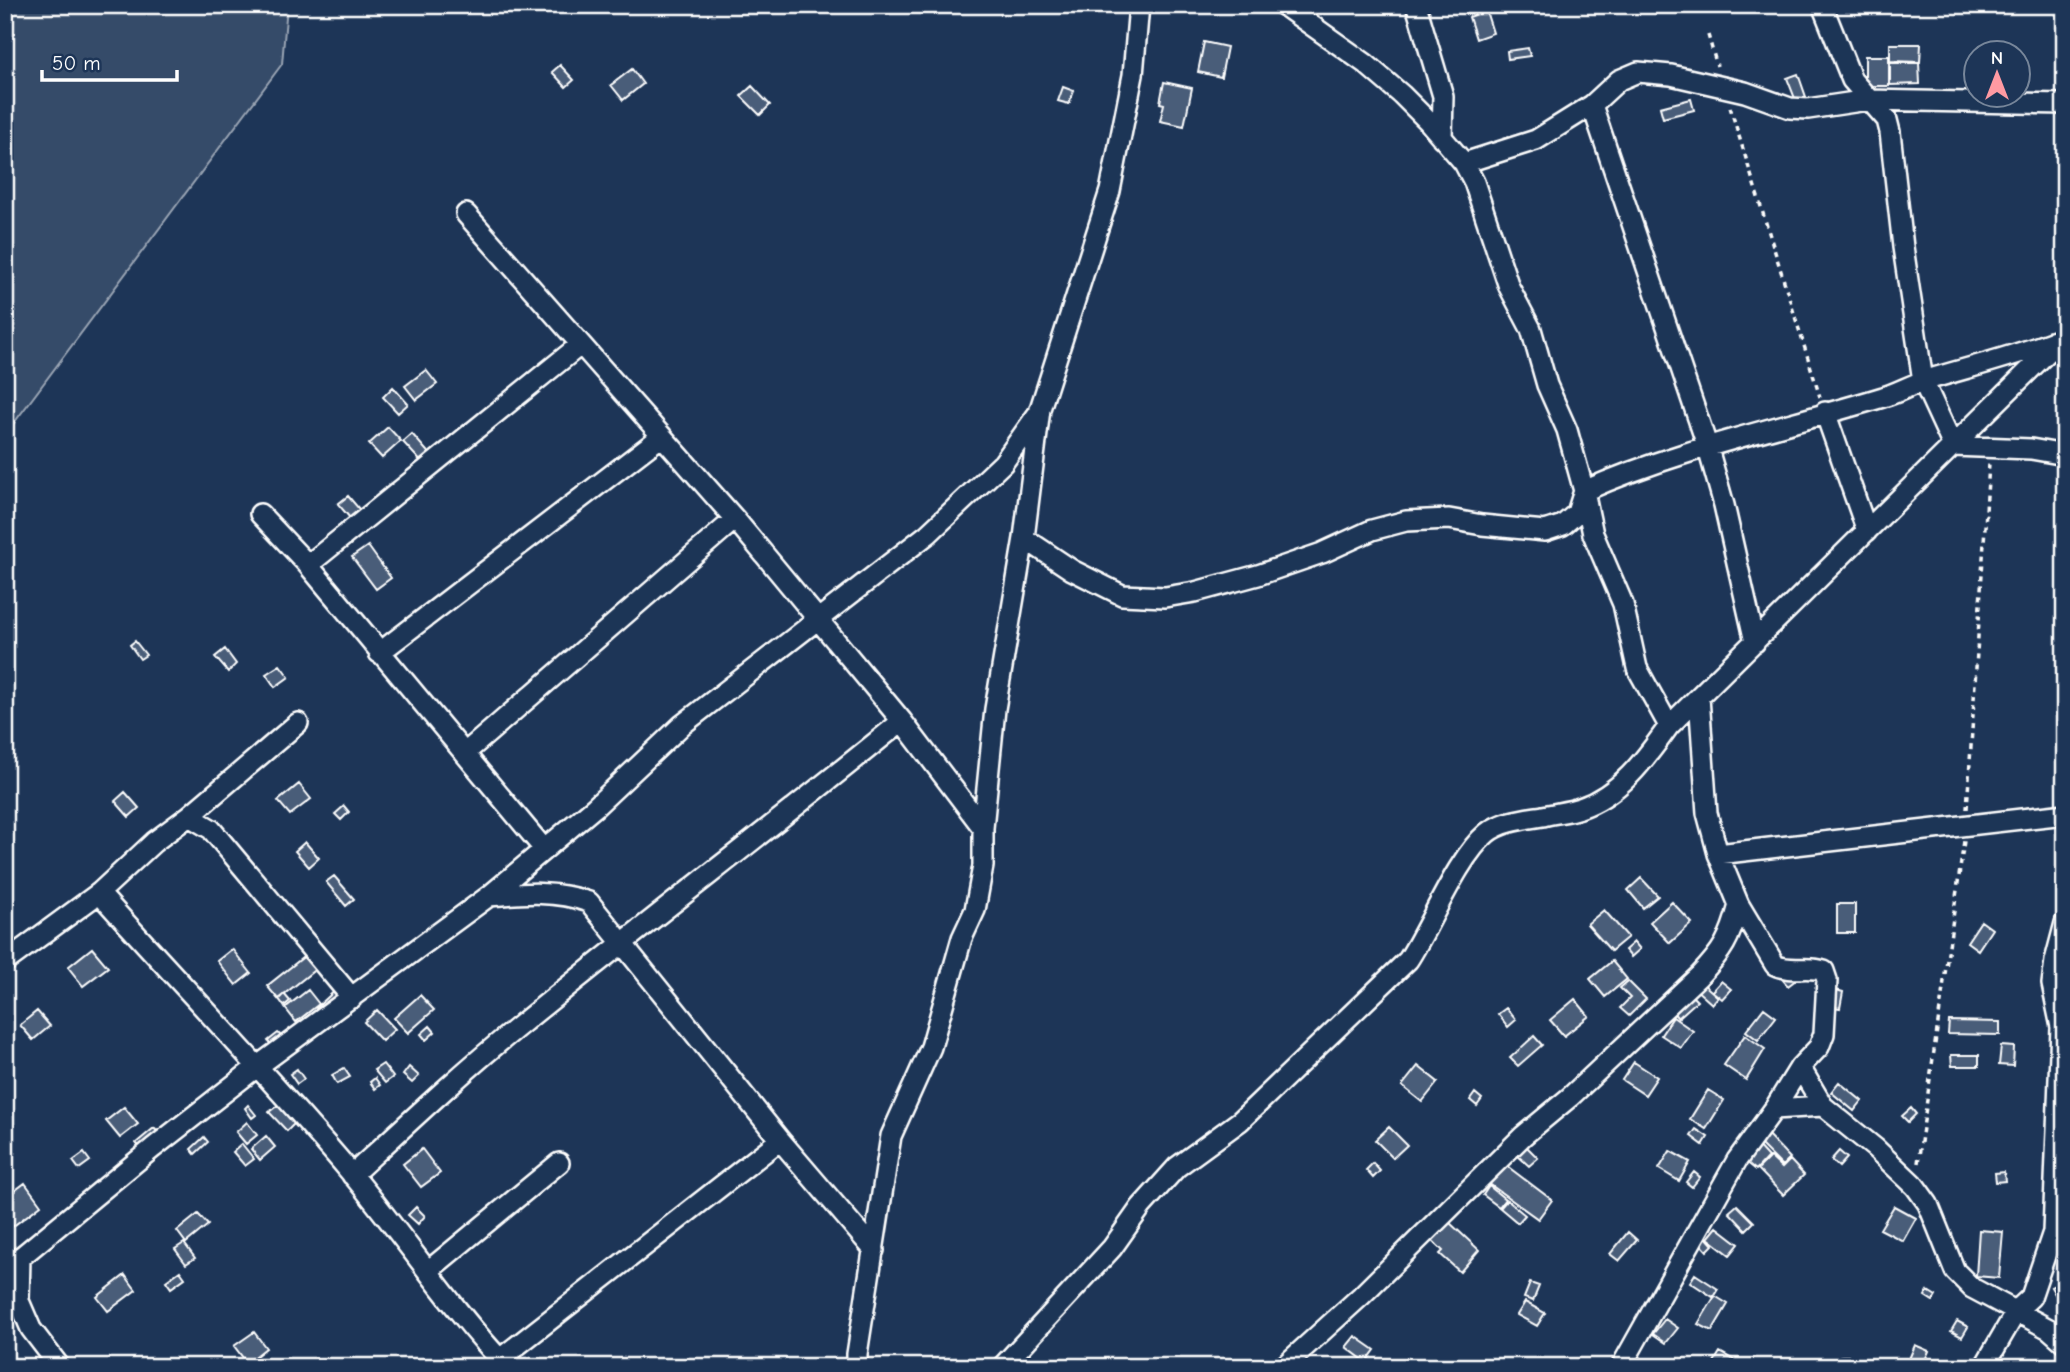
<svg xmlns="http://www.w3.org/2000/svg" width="2070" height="1372" font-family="'Comic Neue',sans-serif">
<rect width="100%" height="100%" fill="#1d3557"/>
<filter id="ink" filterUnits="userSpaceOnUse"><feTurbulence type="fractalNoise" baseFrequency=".0143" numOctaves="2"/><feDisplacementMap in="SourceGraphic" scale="14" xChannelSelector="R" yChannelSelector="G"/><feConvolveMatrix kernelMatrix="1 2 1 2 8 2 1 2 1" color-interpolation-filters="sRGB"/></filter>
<g filter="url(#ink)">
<path fill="#364b69" stroke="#9aa5b4" stroke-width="2" d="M5,5H287L282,64L5,435Z"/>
<path fill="#4a5d79" stroke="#fff" stroke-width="2" d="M1486,11L1493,33L1476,39L1469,17Z
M1204,42L1227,47L1221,77L1198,72Z
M1890,44H1921L1920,62L1890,61Z
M1528,48L1530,56L1508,59L1507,51Z
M1865,56H1889V86H1865Z
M1890,63H1919L1920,84L1890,85Z
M560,65L574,80L566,87L552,72Z
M632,69L643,84L623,100L611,85Z
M1798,74L1806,97L1796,101L1787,78Z
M1164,82L1192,88L1184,126L1160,121L1164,104L1160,103Z
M752,86L770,105L760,115L741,96Z
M1063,87L1074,91L1069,104L1058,101Z
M1691,99L1694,110L1663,118L1660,107Z
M426,370L437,384L416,400L405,386Z
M393,387L408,404L398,413L383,397Z
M388,427L401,441L382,458L369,444Z
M412,434L433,458L424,465L403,442Z
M348,496L360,510L350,518L338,504Z
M368,546L391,578L376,589L352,557Z
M135,641L146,655L140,659L130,645Z
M225,649L236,664L228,672L215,657Z
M280,665L289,677L275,687L266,674Z
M299,784L311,799L290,815L278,801Z
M125,792L139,808L129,817L115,801Z
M344,806L349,812L341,820L335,814Z
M305,842L319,858L309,867L295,851Z
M334,876L354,899L346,906L326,882Z
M1641,878L1658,896L1643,908L1628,890Z
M1672,902L1692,923L1670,943L1650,922Z
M1837,904H1855V933H1837Z
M1604,910L1628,937L1611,951L1587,924Z
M1981,921L1992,929L1978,950L1967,942Z
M1634,942L1640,949L1631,957L1625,950Z
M92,948L108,967L83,986L68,967Z
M232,949L251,973L236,985L217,961Z
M311,951L322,964L278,999L267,986Z
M1612,961L1627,979L1605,997L1590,979Z
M1791,972L1797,979L1788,986L1782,979Z
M1628,981L1646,999L1629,1016L1620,1008L1630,998L1620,988Z
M1721,981L1731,989L1722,999L1712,991Z
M1701,982L1718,997L1712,1004L1695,989Z
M339,987L344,993L322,1014L316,1008Z
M1685,989L1697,1001L1678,1018L1667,1006Z
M1833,989L1843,992L1840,1008L1829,1006Z
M308,990L319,1004L296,1022L285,1008Z
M284,994L290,1001L284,1006L279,999Z
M420,995L434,1010L408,1033L394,1018Z
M1575,999L1589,1016L1564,1036L1550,1020Z
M1506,1008L1516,1020L1508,1027L1498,1014Z
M1764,1008L1776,1017L1758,1040L1746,1031Z
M377,1010L395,1029L382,1041L364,1022Z
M37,1011L50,1026L33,1040L20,1025Z
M1673,1017L1693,1031L1681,1048L1661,1035Z
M1949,1021L2000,1022V1035L1948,1034Z
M430,1026L435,1032L426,1040L421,1034Z
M278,1033L282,1037L272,1046L268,1041Z
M1745,1035L1765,1049L1746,1080L1724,1065Z
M1534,1036L1542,1045L1518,1066L1510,1058Z
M2001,1046L2014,1047L2013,1066L1999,1065Z
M1951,1055H1979V1066H1952Z
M1634,1062L1657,1077L1645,1095L1622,1080Z
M383,1064L393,1077L385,1083L374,1070Z
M1418,1066L1438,1082L1422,1102L1402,1086Z
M409,1067L419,1076L412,1083L403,1075Z
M344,1068L350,1077L337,1084L332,1075Z
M297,1069L304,1079L297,1084L290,1074Z
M375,1078L380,1085L375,1089L370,1082Z
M1839,1082L1862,1101L1854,1111L1831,1092Z
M1708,1090L1724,1100L1706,1129L1690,1119Z
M1475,1093L1482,1099L1477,1106L1470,1100Z
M248,1105L256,1115L252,1118L245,1108Z
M278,1105L295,1123L287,1131L269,1112Z
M124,1107L138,1124L120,1138L106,1121Z
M1911,1108L1916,1114L1908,1122L1902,1116Z
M247,1122L257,1135L246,1144L236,1132Z
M1389,1127L1407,1145L1393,1158L1375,1140Z
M154,1128L163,1138L145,1153L136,1143Z
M1696,1129L1708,1137L1703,1145L1691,1136Z
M1766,1133L1790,1158L1782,1166L1757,1141Z
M266,1136L275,1147L260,1160L251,1149Z
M204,1137L208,1142L195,1154L191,1149Z
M242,1144L254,1159L245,1166L233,1152Z
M1756,1144L1768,1157L1756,1170L1745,1161Z
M1526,1146L1538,1158L1529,1166L1517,1155Z
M422,1149L440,1173L421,1187L403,1164Z
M1670,1151L1690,1162L1679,1181L1659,1169Z
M1839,1151L1847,1158L1839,1167L1831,1160Z
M84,1153L90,1161L79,1169L73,1161Z
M1770,1157L1782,1168L1790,1160L1804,1175L1783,1195L1758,1169Z
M1373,1163L1380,1171L1373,1178L1366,1170Z
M1503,1163L1552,1200L1538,1219L1488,1183Z
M1694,1172L1700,1177L1692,1187L1686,1182Z
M2004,1172L2005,1181L1996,1182L1995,1173Z
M25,1183L41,1205L12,1227L5,1218V1198Z
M1489,1186L1505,1199L1499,1207L1483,1195Z
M1507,1200L1525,1215L1518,1223L1500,1208Z
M1737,1205L1754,1222L1746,1230L1729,1212Z
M1894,1206L1916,1218L1903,1241L1880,1229Z
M416,1207L425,1216L418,1224L408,1215Z
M198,1214L208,1225L186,1243L177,1231Z
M1449,1222L1479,1250L1460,1272L1440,1254L1443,1251L1432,1240Z
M1717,1227L1739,1244L1730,1255L1708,1238Z
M1979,1230L2003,1232L1999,1278L1976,1276Z
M1628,1232L1637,1240L1619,1261L1610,1254Z
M1706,1237L1713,1245L1707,1251L1700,1243Z
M184,1243L195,1258L186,1264L175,1249Z
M180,1271L185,1278L171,1288L166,1281Z
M1695,1274L1718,1289L1713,1297L1690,1282Z
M125,1275L136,1290L108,1311L97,1297Z
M2065,1280V1312L2051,1287Z
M1530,1283L1539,1286L1533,1301L1524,1298Z
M1928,1291L1936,1296L1933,1301L1925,1296Z
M1715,1296L1728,1304L1712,1331L1698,1324Z
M1525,1302L1545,1313L1537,1326L1517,1315Z
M1665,1319L1678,1328L1666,1343L1653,1334Z
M1957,1321L1968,1327L1962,1337L1951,1331Z
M254,1332L266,1348L247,1363L234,1346Z
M1355,1336L1375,1350L1366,1362L1346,1347Z
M1915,1345L1929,1351L1923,1365L1909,1359Z
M1720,1352L1741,1364L1740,1367H1711Z"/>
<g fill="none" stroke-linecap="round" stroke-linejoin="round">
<defs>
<path id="street" d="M1283,5L1366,64L1402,95L1428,121L1464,163L1474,182L1509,287L1531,329L1547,385L1567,430L1584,491L1593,534L1623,604L1637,668L1669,726
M1416,5L1443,96L1442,138
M1822,5L1852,80L1887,120L1890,132L1903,247L1923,381L1953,446L2031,449L2065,455
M1592,105L1707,445L1724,505L1755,642
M1464,163L1536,140L1592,105L1619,80L1638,72L1671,75L1745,92L1790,108L1808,109L1868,100L2065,104
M466,214L735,519L902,721L983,828
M1825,412L1867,531
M260,514L308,565L544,849
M1024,538L1072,570L1122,595L1165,597L1195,592L1258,575L1322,553L1372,530L1406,521L1449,519L1482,525L1545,531L1563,525L1577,513L1584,491C1681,448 1782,428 1883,397C1898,393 1912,384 1927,380C1970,367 2012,357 2054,341
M308,565L580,345
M379,653L662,436
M465,753L735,519
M189,816L211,829L352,998
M1718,854L2065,814
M99,893C183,987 270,1077 351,1173C404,1236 450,1307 507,1367
M489,896C524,893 555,890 589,902L780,1140L874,1250
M5,962L99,893L154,842L189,816L298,723
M1800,1067L1823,1106L1875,1148L1915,1186L1928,1204L1955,1271L1972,1288L2049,1329L2065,1343
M1774,1109L1823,1106
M352,1175C407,1124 461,1073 519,1026C645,923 776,824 902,721
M20,1257L19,1301L31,1329L60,1367
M5,1270L153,1148L258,1066L489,896L595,807L682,725L928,534L1003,463L1037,415
M428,1271L559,1163
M500,1359L780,1140
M857,1367V1354L891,1136L931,1047L962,938L975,910L983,866V828L995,709L1024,538L1040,409L1110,191L1133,75L1139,5
M1002,1367L1112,1248L1141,1207L1177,1167L1240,1121L1408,960C1431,925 1457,858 1487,833C1502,821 1525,819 1543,816C1555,813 1568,812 1580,808C1620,795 1646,758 1669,726L2065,335
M1283,1367L1361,1296L1523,1136L1570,1097L1699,976C1723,951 1730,939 1739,905
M1621,1367L1737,1160L1774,1109L1800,1067L1819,1047L1824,1034L1827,980L1824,971C1808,965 1791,973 1775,965L1739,905L1718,854L1707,813L1699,697
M1843,1367H1850
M1984,1367L2017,1310L2031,1297L2053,1232L2061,1027L2052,984L2055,961L2065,923"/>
</defs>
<use href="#street" stroke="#fff" stroke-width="24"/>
<path stroke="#fff" stroke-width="3.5" stroke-dasharray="5 5" stroke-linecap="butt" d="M1708,35L1717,66
M1730,107L1820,397
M1967,809L1989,464
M1918,1163L1964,841"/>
<use href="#street" stroke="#1d3557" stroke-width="19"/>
</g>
</g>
<rect width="2070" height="1372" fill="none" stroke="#1d3557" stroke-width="28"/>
<rect x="14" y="14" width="2042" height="1344" fill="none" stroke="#fff" stroke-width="2.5" filter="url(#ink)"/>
<g transform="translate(1997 74)"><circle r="33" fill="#1d3557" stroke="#77869a" stroke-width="2"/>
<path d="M0-5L12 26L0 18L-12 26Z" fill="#ff9aa2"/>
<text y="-10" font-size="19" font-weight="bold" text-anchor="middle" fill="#ffffff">N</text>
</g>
<path d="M42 70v10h135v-10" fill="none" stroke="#ffffff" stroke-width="3.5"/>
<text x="52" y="70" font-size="21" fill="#ffffff" stroke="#1d3557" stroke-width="5" paint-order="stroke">50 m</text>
</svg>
